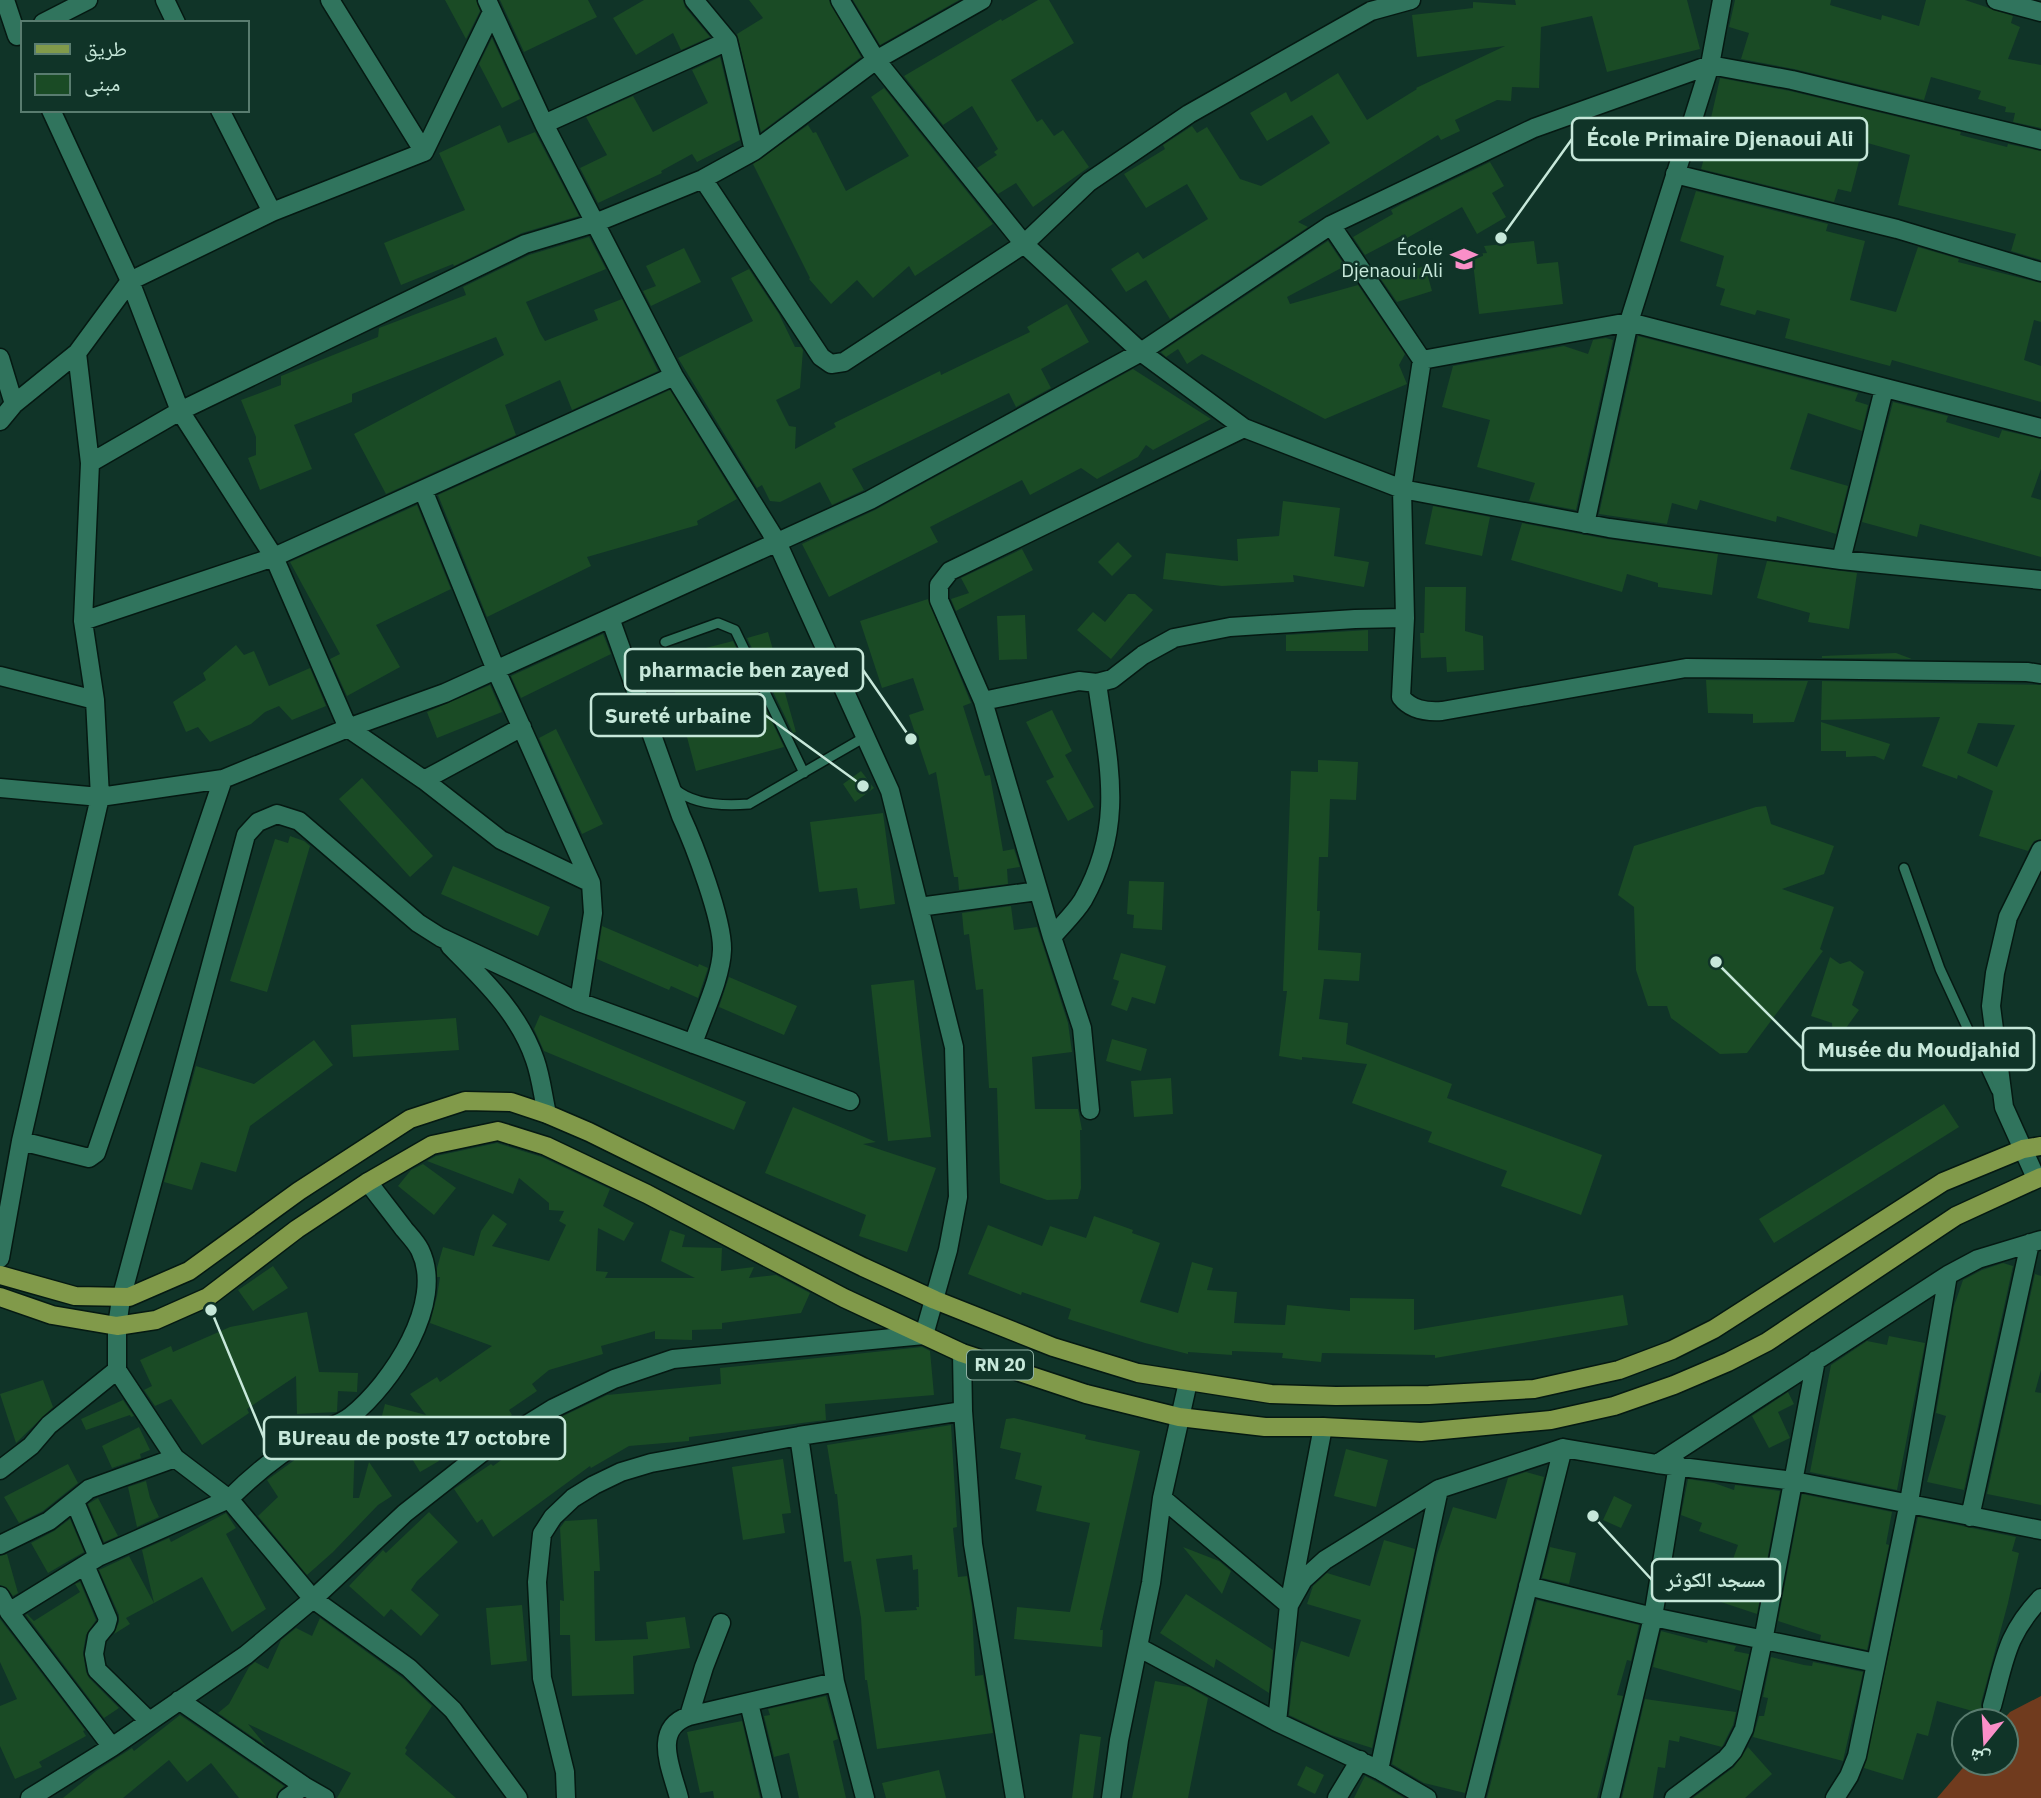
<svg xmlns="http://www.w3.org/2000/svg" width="2041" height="1798" font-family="'IBM Plex Sans','Noto Naskh Arabic',sans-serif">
<rect width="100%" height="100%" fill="#103428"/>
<path fill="#703b1e" d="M2041,1696V1798H1937L1967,1763H2006V1721H2002L2010,1712Z"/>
<path fill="#1a4b25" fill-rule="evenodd" d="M445,0H476L480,11L466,39Z
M500,0H588L597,17L524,52Z
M644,0H683L685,7L710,37L681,50L673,33L636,55L613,18Z
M749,0H829L861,57L761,132L737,34L763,18Z
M853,0H959L880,45Z
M1038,0H1049L1074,43L1011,80L1037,122L1042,119L1054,136L1063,130L1089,167L1033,207L1016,183L998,194L977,168L997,155L994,152L998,149L972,106L943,125L904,76L1001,19L1002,21Z
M1515,0H1687L1700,49L1607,72L1592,16L1541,27L1539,88L1512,87L1511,101L1497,100L1455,120L1460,131L1441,140L1438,135L1298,222L1308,227L1170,319L1146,280L1126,292L1111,269L1138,252L1143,259L1208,219L1187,184L1146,208L1124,174L1165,149L1163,145L1192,126L1197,133L1207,127L1240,179L1261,186L1330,143L1312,115L1267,141L1250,113L1286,92L1291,102L1338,73L1367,120L1417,89L1416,88L1505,46L1417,57L1412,15L1473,8V2L1516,5Z
M1735,0H1831L1830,5L1881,20L1882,15L1919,26L1926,0H1965L2013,16L2011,23L2020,27L2008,59L2041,65V128L2013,122L2015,113L2005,112L2006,107L1978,99L1981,91L1931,77L1924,100L1794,69L1741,59L1749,33L1729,27Z
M492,38L520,99L502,108L479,64Z
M720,57L740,140L697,162L692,154L661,171L662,173L598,203L580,168L607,155L586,117L633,96L653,132L708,103L692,70Z
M1720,78L1790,91L1961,132L1960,135L2007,147L2008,144L2041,151V260L2011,251L2016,234L1898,205L1910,155L1864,142L1851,192L1838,189L1834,202L1701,169L1715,119L1711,118Z
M884,88L993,224L915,276L909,266L873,298L857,280L831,304L809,279L810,278L753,164L808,125L813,133L816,132L846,191L909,156L871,97Z
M500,125L508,143L535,132L579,216L522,233L454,266L453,264L401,285L384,243L465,210L439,153Z
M1490,162L1504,186L1492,193L1506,217L1477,234L1462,207L1407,238L1405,234L1365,255L1353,237L1393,214L1391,210L1402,204Z
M1696,191L1828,224L1826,231L1865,241L1850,300L1896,312L1918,247L1959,259L1958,262L2041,283V322L2034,320L2024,360L2041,366V402L1892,360L1890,366L1785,338L1790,319L1757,310L1755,315L1720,305L1725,289L1716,286L1724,256L1680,241Z
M589,237L606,269L526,302L540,333L545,341L598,320L594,310L622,299L658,371L572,410L560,380L505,405L516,435L386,494L354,434L504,355L496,337L352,394V402L294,425L312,469L260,490L248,458L256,455V437L241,400L281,385V376L378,337L379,328L466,295L463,287L529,255Z
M1328,241L1345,266L1287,297L1290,304L1358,285L1405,354L1399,365L1407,384L1325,419L1202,354L1187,364L1178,349L1166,357L1161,352Z
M1534,241L1537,264L1558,262L1563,304L1479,314L1472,254L1487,253L1484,246Z
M684,248L701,282L651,306L643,291L656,286L646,266Z
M1425,266L1432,291L1397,302L1381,279Z
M749,269L779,314L795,347H801L803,350L800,388L776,400L789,426L796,427L795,449L836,427L834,423L940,371L941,375L1030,332L1027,327L1067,304L1089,342L1041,369L1051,388L1016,407L1009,393L852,469L864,490L832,505L820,482L780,502L770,501L762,485L757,488L678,358L753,321L731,278Z
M1638,336L1858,393L1855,401L1868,405L1862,431L1808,413L1790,469L1848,486L1836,534L1777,516L1776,522L1700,500L1697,510L1672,503L1667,524L1599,514Z
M1606,338L1613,340L1576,510L1529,501L1535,483L1477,467L1490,420L1442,407L1453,366L1564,346L1588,354L1593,340Z
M1133,369L1211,419L1153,450L1146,445L1138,457L1097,479L1081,468L1030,495L1022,480L930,527L938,542L829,597L802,544L875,510Z
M670,390L737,499L697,521L698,525L587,557L591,566L487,617L438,495Z
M1893,402L1948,416L1946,422L1999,438L2002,430L2041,439V469L2031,497L2041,500V557L1920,524L1917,537L1862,522Z
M1283,501L1340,508L1334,556L1369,562L1364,587L1293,575L1294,582L1222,586L1163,579L1166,553L1238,561L1237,539L1279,536Z
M417,505L451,589L376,625L400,667L347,696L330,659L340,654L290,562Z
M1433,506L1490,517L1482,556L1425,544Z
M1522,523L1607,539L1718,554L1712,595L1658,587V583L1627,574L1622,592L1511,560Z
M1118,542L1132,556L1112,576L1098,562Z
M1022,549L1033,570L956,611L951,599L969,593L961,578Z
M1767,561L1857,573L1849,629L1808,622L1810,613L1757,598Z
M1425,587H1466L1465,631L1483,636L1484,670L1447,672L1446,657L1421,658L1420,633H1424Z
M1128,594H1135L1153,610L1111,659L1077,630L1093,612L1105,622Z
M928,599L971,703L963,706L985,776L990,775L1003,851L1014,849L1020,867L1007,869L1008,884L959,890L958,877H954L936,772L929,775L909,715L924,710L913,678L882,688L860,621Z
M1025,615L1027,659L999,660L997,616Z
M1368,630V651H1286V635Z
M768,632L796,732L793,733L747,638Z
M603,634L611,654L521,698L511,676Z
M733,641L784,747L696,771L670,673L702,664L698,650Z
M236,645L244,655L254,651L269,686L310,668L326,706L292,720L279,706L265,712L251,724L210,742L198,727L186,732L173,702L206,680L203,673Z
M1896,653L1912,659L1822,658V656Z
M1706,680L1808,681L1794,722L1753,723V714L1708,713Z
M1822,681L2041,685V839L2034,841L2028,851L1979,836L1993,791L1958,775L1957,779L1922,766L1940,717L1821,720ZM1978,723L2015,725L1997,767L1967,753Z
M490,685L502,712L437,738L427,712Z
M1052,710L1072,751L1065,755L1094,807L1068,821L1046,781L1054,777L1026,722Z
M1821,722L1890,744L1884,760L1875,756L1846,757V751H1821Z
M556,729L603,824L582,834L539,738Z
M1318,760L1358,762L1356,800L1330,799L1328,857H1319L1317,911H1320L1318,950L1361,953L1359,981L1324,979L1319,1019L1348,1023L1346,1044L1452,1084L1447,1098L1602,1155L1581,1215L1501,1186L1507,1171L1428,1142L1432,1132L1352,1103L1367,1064L1302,1057V1060L1279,1056L1287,991H1283L1291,771L1318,772Z
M861,771L874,788L855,802L843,784Z
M362,778L433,856L410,877L339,799Z
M1766,806L1771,824L1834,846L1824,874L1782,889L1834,907L1820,949L1823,951L1747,1053L1720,1054L1671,1018L1667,1006H1648L1636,970L1634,907L1618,895L1634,846L1756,807Z
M883,813L895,904L860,909L857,888L819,892L810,822Z
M290,836L304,841L310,846L267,992L230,981L275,839L288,843Z
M453,866L550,907L538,936L441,894Z
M1129,881L1164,882L1162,930L1133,928L1134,915L1127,914Z
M1011,906L1014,930L1037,927L1068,1023L1072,1052L1032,1057L1035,1109H1078L1082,1130H1080L1081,1188L1078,1199L1047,1200L1000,1183L997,1088H989L983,989L976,990L969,934L964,935L962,913Z
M602,926L698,967L699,964L708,968L698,998L671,986L669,990L597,959Z
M1121,953L1166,966L1155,1004L1132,997L1127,1011L1111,1005L1119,981L1113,979Z
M1830,957L1840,964L1850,961L1864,972L1852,1005L1859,1010L1833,1046L1832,1023L1811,1016Z
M729,977L797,1006L784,1035L719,1007Z
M914,980L931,1137L888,1141L871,985Z
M540,1015L746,1102L734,1130L544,1051L534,1029Z
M456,1018L459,1050L353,1057L351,1025Z
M1112,1039L1147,1049L1141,1071L1106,1061Z
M314,1040L333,1065L250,1126L236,1172L201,1162L192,1190L164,1182L196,1066L254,1084Z
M1171,1078L1173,1114L1134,1117L1131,1081Z
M1944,1104L1959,1127L1774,1243L1759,1219Z
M793,1107L876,1142L863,1144L936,1168L907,1252L859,1236L866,1215L765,1173Z
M497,1143L542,1157L610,1189L603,1206L634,1223L624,1241L598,1228L596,1271L608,1272L605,1278H695L661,1261L670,1230L685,1235L682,1247L722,1248L721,1271L754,1267L749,1278L776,1275L810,1293L801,1313L722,1323V1329L692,1330V1340L655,1339V1331L601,1346L603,1354L549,1370L532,1384L537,1391L509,1410L512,1415L437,1456L439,1461L420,1472L399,1437L378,1431L385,1404L426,1415L410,1394L437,1377L440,1382L492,1346L430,1323L437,1296L440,1277H437V1268L443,1247L474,1256L481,1231L493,1214L507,1224L492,1246L549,1261L566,1225L559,1221L564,1211L549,1210V1203L519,1178L513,1194L427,1161L436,1156Z
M423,1164L456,1188L434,1215L398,1186L411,1170Z
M1094,1216L1133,1230L1132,1233L1160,1243L1140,1302L1178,1313L1192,1262L1213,1268L1207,1290L1237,1292L1234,1323L1285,1325L1287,1305L1350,1311V1298L1414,1299V1330L1623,1295L1628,1325L1435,1358V1355L1322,1353L1321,1362L1282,1358L1283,1353L1232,1351V1355L1188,1352V1354L1145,1343L1068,1319L1071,1309L1022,1292L1021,1295L968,1274L988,1225L1042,1246L1050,1226L1086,1238Z
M2003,1263L2013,1266L1964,1490L1927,1482L1946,1416L1936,1413L1954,1306L1963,1280L1982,1270Z
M273,1266L288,1288L253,1311L238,1290Z
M2035,1274L2041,1276V1370L2035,1392L2041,1393V1505L1987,1494Z
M307,1312L319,1372L358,1373L357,1392L338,1391L337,1412L297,1414L296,1376L247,1409L249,1413L202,1445L171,1399L155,1406L144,1390L152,1386L140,1360L171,1346L173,1352L230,1327Z
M1889,1336L1925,1343L1897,1490L1810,1472L1831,1365L1867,1341L1887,1345Z
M922,1347L930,1351L934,1395L825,1404L826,1420L689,1437V1441L629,1446L591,1468L590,1466L493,1537L482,1519L477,1523L454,1489L491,1464L493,1466L559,1418L607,1395L721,1384L720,1368Z
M43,1380L53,1407L16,1443L0,1394Z
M1788,1392L1794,1404L1778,1412L1790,1438L1769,1448L1752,1416Z
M123,1400L134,1416L131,1417L130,1415L86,1430L81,1419Z
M1014,1418L1086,1435L1085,1439L1140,1451L1100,1630H1103L1102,1647L1014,1639L1017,1607L1070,1612L1090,1523L1036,1511L1042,1486L1015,1479L1021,1453L1000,1448L1006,1419Z
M951,1425L957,1527L953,1528L958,1577L967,1576L972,1607L975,1676L983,1675L993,1733L877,1749L867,1680H865L861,1618L851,1561L844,1562L837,1494H835L827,1445ZM912,1555L913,1570L918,1569L919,1607H916L917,1610L885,1612L876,1559Z
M139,1427L150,1450L140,1454L141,1458L112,1468L102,1446Z
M347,1432L355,1442L353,1498H359L369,1462L392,1496L378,1505L333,1552L307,1575L258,1516L278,1497L267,1480L307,1451L310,1456L332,1438Z
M1346,1449L1388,1460L1376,1507L1334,1496Z
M783,1459L791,1513L782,1514L785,1533L743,1540L732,1467Z
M68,1464L78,1483L43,1511L19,1523L4,1497Z
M1526,1472L1544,1477L1465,1793L1424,1783L1392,1764L1437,1555L1453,1507L1496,1519L1508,1478Z
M1688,1479L1714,1483L1734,1490L1735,1485L1780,1491L1757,1614L1712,1599L1720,1577L1726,1579L1738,1545L1699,1531L1702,1523L1681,1515Z
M146,1481L150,1498L159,1517L137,1527L128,1487Z
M1802,1494L1892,1512L1886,1544L1889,1545L1867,1650L1820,1640L1821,1635L1778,1621Z
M1614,1496L1632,1505L1621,1528L1603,1520Z
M98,1498L118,1536L104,1542L88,1504Z
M429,1512L458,1542L417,1581L411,1590L439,1615L421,1636L391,1609L384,1617L349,1586L383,1550L386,1553Z
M226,1513L236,1528L226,1534L266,1609L232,1632L202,1577L154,1603L142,1550L169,1538L171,1542Z
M1918,1517L2016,1537L2012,1551L2019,1553L2008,1603L1981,1703L1983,1714L1937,1701L1928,1736L1917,1733L1903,1780L1864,1768Z
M70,1519L84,1552L48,1573L31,1543L54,1531Z
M597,1519L600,1571H594L595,1641L648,1639L646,1622L685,1617L690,1648L633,1656L634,1694L572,1696L570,1635H560V1600L564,1601L560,1528L565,1521Z
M1384,1540L1415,1549L1372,1748L1331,1735L1289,1715L1295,1662L1301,1641L1349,1657L1361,1620L1307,1604L1313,1586L1327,1573L1370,1586Z
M1183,1547L1219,1561L1231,1571L1222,1594Z
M1550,1547L1576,1553L1569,1584L1542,1578Z
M7,1554L18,1593L13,1596L6,1587L0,1585V1556Z
M129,1556L154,1603L126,1618L130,1624L114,1634L119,1622V1615L99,1570Z
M80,1582L96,1620L86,1635L83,1652L86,1672L89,1678L119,1708L104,1718L26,1615L27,1614L34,1621L80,1592L75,1584Z
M1186,1594L1273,1650L1269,1693L1216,1659L1214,1668L1160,1633Z
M1537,1600L1639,1625L1631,1661L1627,1660L1617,1695L1623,1696L1597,1798H1487Z
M522,1605L527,1661L491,1665L486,1608Z
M320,1618L404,1679L432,1706L405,1748L407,1750L405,1754L456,1798H337L351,1773L248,1724L266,1746L218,1713L229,1704L249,1667L255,1662L268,1669L281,1640L296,1628L312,1636Z
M0,1619L85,1730L83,1731L86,1736L39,1762L42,1767L15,1779L0,1746V1706L17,1699L0,1662Z
M1661,1631L1707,1643L1708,1640L1736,1646L1734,1651L1749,1654L1741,1691L1653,1667Z
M1771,1657L1804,1665L1812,1666L1813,1662L1863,1672L1843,1761L1753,1737L1759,1716H1764L1768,1698L1763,1697Z
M1155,1681L1189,1687L1208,1698L1188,1798H1132Z
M826,1696L838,1739L833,1741L846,1798H799L789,1753L774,1757L764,1716L770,1715L768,1709Z
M1645,1699L1736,1712L1733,1725L1722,1747L1680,1736L1679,1742L1669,1740L1665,1768L1658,1767L1653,1798H1622Z
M180,1715L284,1786L277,1793L276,1798H239L211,1763L187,1782L169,1760L123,1798H63L96,1771L132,1748L134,1751Z
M742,1721L760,1798H714L713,1791L700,1793L687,1732Z
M1080,1734L1101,1737L1093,1798H1072Z
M1748,1747L1772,1774L1745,1798H1693L1734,1767Z
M1306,1766L1324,1775L1315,1794L1297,1785Z
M939,1770L946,1798H886L882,1783Z
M1365,1776L1382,1785L1404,1798H1354Z"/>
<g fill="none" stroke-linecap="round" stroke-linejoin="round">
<defs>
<path id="service" d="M665,642L718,623L735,630L804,773
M675,789C694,805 725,806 749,804L865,737
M1904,868L1940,969L1996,1090"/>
<path id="minor" d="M5,0L17,36
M165,0L176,23
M694,0L728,41L754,151
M840,0L876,60L1024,244L1141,352L1244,428L1402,489L1609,528L1841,560L2041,580
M1996,0L2041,12
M43,23L88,0
M51,110L130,281L180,411L274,557L348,728L424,780L501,840L591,883
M220,110L272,212
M544,124L728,41
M424,152L492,12
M1675,174L1897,229L2041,272
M703,179L821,357L831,364L844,362L1024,244L1089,182L1189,114L1371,11L1411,0
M1331,225L1422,360
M77,353L90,463
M0,358L14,404
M0,421L14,404L77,353L130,281L272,212L424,152L330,0
M2041,428L1629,322L1422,360L1402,489L1405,618L1401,697C1411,710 1426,712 1442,711L1686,668L2027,672L2041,674
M423,490L496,670L591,883L593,913L579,1002
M1585,524L1629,322L1710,65L1722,0
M1841,560L1884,389
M610,618L681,816C694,844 723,920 722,950C721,979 702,1016 693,1044
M83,621L274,557L674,376
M0,676L95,700
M1097,683C1108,763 1126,824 1083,900C1075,913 1062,925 1052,937L983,701L939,600V585L950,571L1244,428
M983,701L1079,681L1097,683L1112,679L1143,655L1174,638L1230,627L1355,619L1405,618
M424,780L522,727
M0,788L100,797L223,779L348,728L445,693L870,500L1141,352L1331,225L1534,128L1710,65L1792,80L2041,140
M919,907L1038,891
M1052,937L1082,1028L1090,1110
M450,946C484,980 519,1013 535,1060C541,1077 543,1096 547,1114
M21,1141L89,1158L96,1153L223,779
M2036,1178L2004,1107L1991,1006L1995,973L2008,917L2041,850
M368,1182C380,1198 392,1213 404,1229C409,1235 416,1242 420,1250C446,1303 391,1384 351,1416C339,1426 325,1427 313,1434C281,1452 254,1474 229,1499L175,1458L117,1370V1326L121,1299L246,835L258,822L277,814L299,821L418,923L440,937L579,1002L850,1101
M0,1258L21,1141L100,797L95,700L83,621L90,463L180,411L525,244L595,223L703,179L754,151L876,60L982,0
M962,1353L963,1411L973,1544L1015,1798
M799,1436L835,1682L865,1798
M1657,1464L1948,1275L1978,1259L2041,1240
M0,1470L31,1446L49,1425L117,1370
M1162,1498L1289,1605L1303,1580L1325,1560L1439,1489L1563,1448L1657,1464L1794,1481L2041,1530
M75,1502L98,1557
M1970,1517L2030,1243
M0,1545L49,1521L89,1489L175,1458
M85,1565L108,1619L106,1626L97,1637L94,1654L97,1670L149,1721
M1528,1586L1653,1617L1876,1663
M0,1596L9,1612L112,1747
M9,1612L98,1557L229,1499L313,1599L409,1668L453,1710L518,1798
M1138,1647L1277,1722L1379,1770L1427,1798
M179,1700L304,1786L325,1798
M749,1703L772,1798
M1992,1706C2005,1659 2006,1635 2041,1598
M689,1716L704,1667L721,1623
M1277,1722L1289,1605L1323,1427
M1379,1770L1439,1489
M30,1798L112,1747L246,1655L313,1599L405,1513L484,1451L554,1408L614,1379L673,1359L924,1335L948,1250L958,1197L954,1047L890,791L777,542L674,376L544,124L487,0
M287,1798L304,1786
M566,1798L565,1772L542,1678L537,1582L542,1534L553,1517L573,1498L594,1485L621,1472L651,1463L799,1436L963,1411
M679,1798C672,1770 651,1729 689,1716L835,1682
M1111,1798L1119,1740L1151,1583L1162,1498L1188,1382
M1337,1798L1360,1760
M1475,1798L1563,1448
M1610,1798L1653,1617L1678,1465
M1674,1798L1726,1759L1733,1751L1744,1729L1763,1641L1816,1360
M1835,1798L1849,1776L1857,1756L1909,1502L1948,1275"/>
<path id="primary" d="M0,1275L75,1296L129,1297L189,1271L299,1191L410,1119L465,1101L511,1102L547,1114L589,1132L863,1267L935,1300L1053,1347L1138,1373L1271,1394L1336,1396L1429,1395L1534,1389L1619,1370L1672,1350L1714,1329L1943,1182L2023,1149L2041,1146
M0,1297L52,1315L117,1326L156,1320L208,1297L297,1229L368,1182L432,1145L498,1131L546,1146L647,1194L844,1298L962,1353L1086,1394L1179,1417L1265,1427H1323L1421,1432L1551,1420L1614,1406L1674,1385L1728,1362L1767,1342L1956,1216L2041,1177"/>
</defs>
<use href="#service" stroke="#051912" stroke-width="12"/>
<use href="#minor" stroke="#051912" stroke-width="21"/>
<use href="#primary" stroke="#051912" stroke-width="21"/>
<use href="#service" stroke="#30745d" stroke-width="9"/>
<use href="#minor" stroke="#30745d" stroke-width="18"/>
<use href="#primary" stroke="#819a4a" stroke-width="18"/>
</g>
<defs>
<symbol id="school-bare" viewBox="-9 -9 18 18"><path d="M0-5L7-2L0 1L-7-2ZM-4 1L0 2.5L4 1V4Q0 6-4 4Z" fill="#fa8fc8" stroke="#103428" stroke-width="2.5" paint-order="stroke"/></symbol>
</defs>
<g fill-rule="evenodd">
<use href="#school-bare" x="1445" y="240" width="38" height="38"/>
</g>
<g text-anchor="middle" stroke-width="5" stroke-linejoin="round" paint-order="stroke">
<rect fill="#103428" stroke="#90b2a5" stroke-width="2" x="967" y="1350.5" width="66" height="29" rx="5"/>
<g font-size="18" font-weight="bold" fill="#c7e8da">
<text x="1000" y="1371">RN 20</text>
</g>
<g font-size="19" fill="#c7e8da" stroke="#103428" text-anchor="end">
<text x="1443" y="255">École<tspan x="1443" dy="22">Djenaoui Ali</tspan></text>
</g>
</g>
<path fill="none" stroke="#c7e8da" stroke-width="2.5" d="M1501 238L1572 139M911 739L863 670M863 786L765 715M1716 962L1803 1049M211 1310L264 1438M1593 1516L1652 1580"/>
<g fill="#c7e8da" stroke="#103428" stroke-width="2.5">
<circle cx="1501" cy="238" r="7"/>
<circle cx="911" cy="739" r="7"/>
<circle cx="863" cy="786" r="7"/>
<circle cx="1716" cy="962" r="7"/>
<circle cx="211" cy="1310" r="7"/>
<circle cx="1593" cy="1516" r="7"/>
</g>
<g fill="#103428" stroke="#c7e8da" stroke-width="2.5">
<rect x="1572" y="118" width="295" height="42" rx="7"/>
<rect x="625" y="649" width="238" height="42" rx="7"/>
<rect x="591" y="694" width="174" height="42" rx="7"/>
<rect x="1803" y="1028" width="231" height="42" rx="7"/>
<rect x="264" y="1417" width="301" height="42" rx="7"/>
<rect x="1652" y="1559" width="128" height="42" rx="7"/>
</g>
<g font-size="21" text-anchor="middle" font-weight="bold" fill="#c7e8da">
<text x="1720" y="146">École Primaire Djenaoui Ali</text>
<text x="744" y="677">pharmacie ben zayed</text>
<text x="678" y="723">Sureté urbaine</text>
<text x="1919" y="1057">Musée du Moudjahid</text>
<text x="414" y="1445">BUreau de poste 17 octobre</text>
<text x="1716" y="1587">مسجد الكوثر</text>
</g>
<rect x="21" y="21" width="228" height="91" fill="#103428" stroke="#597c6f" stroke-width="2"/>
<rect x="35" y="44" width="35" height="10" fill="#819a4a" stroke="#597c6f" stroke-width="2"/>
<text x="84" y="56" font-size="21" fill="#c7e8da">طريق</text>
<rect x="35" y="74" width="35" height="21" fill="#1a4b25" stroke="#597c6f" stroke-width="2"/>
<text x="84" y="91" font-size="21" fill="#c7e8da">مبنى</text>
<g transform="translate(1985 1742) rotate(198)"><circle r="33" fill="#103428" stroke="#597c6f" stroke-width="2"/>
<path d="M0-5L12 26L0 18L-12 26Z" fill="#fa8fc8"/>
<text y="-10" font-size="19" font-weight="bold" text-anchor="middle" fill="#c7e8da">ش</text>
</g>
</svg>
